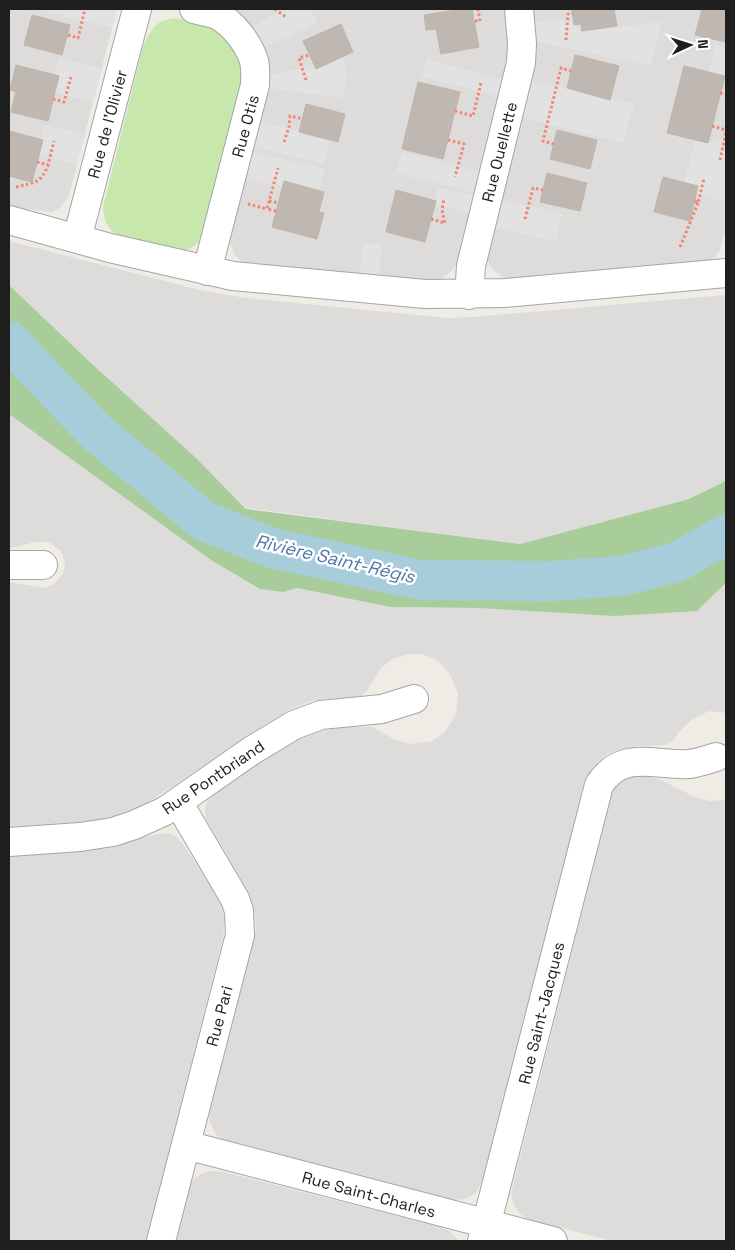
<svg xmlns="http://www.w3.org/2000/svg" width="735" height="1250" font-family="'Space Grotesk',sans-serif">
<rect width="100%" height="100%" fill="#efece5"/>
<path fill="#dddcdb" d="M9,9H117L69,196L61,207L52,212L27,209V215L9,210Z
M229,9H505L510,53L458,261L453,269L443,278L435,282L245,265L235,255L230,244V233L267,88Z
M533,9H726V227L720,250L715,257L703,263L512,280L501,276L492,269L488,261V246L535,47V22Z
M9,241L204,291L246,298L447,318L473,317L726,295V481L689,499L520,544L246,508L195,458L92,364L9,285Z
M9,414L284,592L297,588L390,607L697,611L726,583V713L709,711L693,719L681,730L672,741L666,745L638,746L611,752L597,763L585,780L483,1179L476,1193L465,1199L453,1200L438,1198L227,1142L216,1135L210,1122L209,1113L256,930L255,915L249,893L206,819L205,810L207,802L213,795L256,765L295,741L321,731L344,727H372L396,740L411,744L432,741L445,732L456,714L458,694L450,674L437,660L422,654H409L392,659L381,668L366,692L360,697L324,699L311,701L289,710L236,743L172,787L143,805L119,815L93,821L9,827V582L45,588L54,584L63,574L65,563L61,551L49,542H34L17,547L9,548Z
M644,775L661,780L695,797L710,801L726,800V1241H612L527,1219L520,1214L514,1205L511,1193L612,793L619,783L630,777Z
M168,833L177,837L185,847L221,903L225,920L223,938L146,1241H9V856L89,851L153,835Z
M209,1171H220L440,1227L449,1231L459,1241H176L189,1189L193,1180L201,1174Z"/>
<path fill="#c7e7ad" d="M176,18L212,28L221,34L240,58L244,83L203,236C198,244 191,250 180,251C169,252 135,241 122,238C108,230 104,222 103,207L143,47C151,29 155,20 176,18Z"/>
<path fill="#a8cd9b" d="M9,285L92,364L196,458L246,509L520,544L689,499L726,481V583L697,611L615,616L478,608L390,607L297,588L284,592L260,589L211,560L9,414Z"/>
<path fill="#e2e2e2" d="M49,9H117L112,28L48,12Z
M279,9H310L318,22L261,49L249,31Z
M566,20L582,31L662,22L651,66L535,41V22Z
M715,45L726,48V76L709,72Z
M342,57L347,74L342,98L267,88L268,75L315,66L316,69Z
M59,58L102,69L93,102L55,92L59,77L55,75Z
M427,59L503,80L499,97L421,76Z
M529,81L567,88L634,104L624,143L520,117Z
M259,121L330,140L324,164L252,146Z
M45,124L84,135L77,165L39,154L41,139Z
M726,138V202L696,194L698,186L684,183L695,140L708,143Z
M251,151L325,169L319,191L264,183L244,176Z
M402,152L480,172L475,193L396,173Z
M438,187L474,196L470,213L435,205Z
M499,199L562,214L556,242L492,227Z
M363,243L382,245L378,280L359,278Z"/>
<g fill="none" stroke-linecap="round" stroke-linejoin="round">
<path stroke="#a7cddb" stroke-width="40" d="M9,341L96,432L204,521L272,548L420,580L551,581L622,576L677,562L726,534"/>
</g>
<path fill="#bfb8b2" stroke="#c0b4a8" d="M462,9H472L479,47L441,54L436,29L426,30L424,15Z
M572,9H614L617,26L582,31L581,24L574,25Z
M702,9H726V42L695,35Z
M32,15L70,25L62,55L24,45Z
M341,24L353,52L316,69L303,41Z
M575,55L619,66L610,100L567,88Z
M16,65L59,76L48,121L11,112L16,92L10,90Z
M684,66L725,76L708,143L667,133Z
M418,82L460,92L443,159L402,149Z
M306,104L345,114L338,142L299,132Z
M557,130L597,140L590,169L550,159Z
M9,131L43,140L32,182L9,176Z
M547,173L587,183L580,211L540,202Z
M663,177L698,186L690,221L654,212Z
M284,181L324,192L319,212L324,213L317,239L272,227Z
M396,190L436,201L425,242L386,232Z"/>
<g fill="none" stroke-linecap="round" stroke-linejoin="round">
<defs>
<path id="minor" d="M194,9C201,11 210,12 217,15C233,23 249,44 254,61C256,69 255,77 255,85L207,271
M9,220L110,248L233,276L425,294L505,293L726,273
M77,239L137,9
M469,295L471,266L521,63L522,43L519,9
M9,565H43
M9,842L80,837L113,832L134,825L165,811L251,751L294,725L321,715L382,709L414,699
M186,1145L553,1241
M161,1241L240,935L239,911L235,899L178,802
M482,1241L599,785C622,749 655,766 689,764C698,763 707,760 716,757"/>
</defs>
<use href="#minor" stroke="#a5a5a5" stroke-width="30"/>
<path stroke="#f48571" stroke-width="3" stroke-dasharray="2.5 2.5" stroke-linecap="butt" d="M275,9L287,18
M475,21H480L478,9
M68,35L78,38L85,9
M566,40L568,14L573,13
M306,80L299,58L309,55
M720,93L726,94
M53,99L64,102L71,77
M455,111L473,116L481,83
M712,126L726,130
M448,140L464,144L455,177
M284,142L289,127L290,116L303,119
M554,144L543,141L561,68L571,71
M720,160L726,132
M37,162L48,165L54,141
M16,187C33,183 42,183 48,165
M269,201L278,203
M695,201L698,203L704,178
M248,204L267,209
M276,211L267,209L278,168
M431,219L445,223L442,210L444,198
M525,219L533,188L543,190
M680,247L698,203"/>
<use href="#minor" stroke="#fff" stroke-width="28"/>
</g>
<g text-anchor="middle" stroke-width="5" stroke-linejoin="round" paint-order="stroke">
<g font-size="16" fill="#1e1e1e" stroke="#fff">
<text transform="translate(107 124) rotate(-75)" y="6">Rue de l'Olivier</text>
<text transform="translate(245 126) rotate(-75)" y="6">Rue Otis</text>
<text transform="translate(499 152) rotate(-76)" y="6">Rue Ouellette</text>
<text transform="translate(213 777) rotate(-34)" y="6">Rue Pontbriand</text>
<text transform="translate(541 1013) rotate(-76)" y="6">Rue Saint-Jacques</text>
<text transform="translate(219 1016) rotate(-75)" y="6">Rue Pari</text>
<text transform="translate(369 1194) rotate(15)" y="6">Rue Saint-Charles</text>
</g>
<g font-size="18" font-style="italic" fill="#4f78aa" stroke="#fff">
<text transform="translate(335 559) rotate(13)" y="6">Rivière Saint-Régis</text>
</g>
</g>
<rect width="735" height="1250" fill="none" stroke="#1e1e1e" stroke-width="20"/>
<g transform="translate(690 45) rotate(86)" stroke="#ffffff" stroke-width="4" paint-order="stroke">
<path d="M0-4L9 19L0 12L-9 19Z" fill="#1e1e1e"/>
<text y="-8" font-size="14" font-weight="bold" text-anchor="middle" fill="#1e1e1e">N</text>
</g>
</svg>
